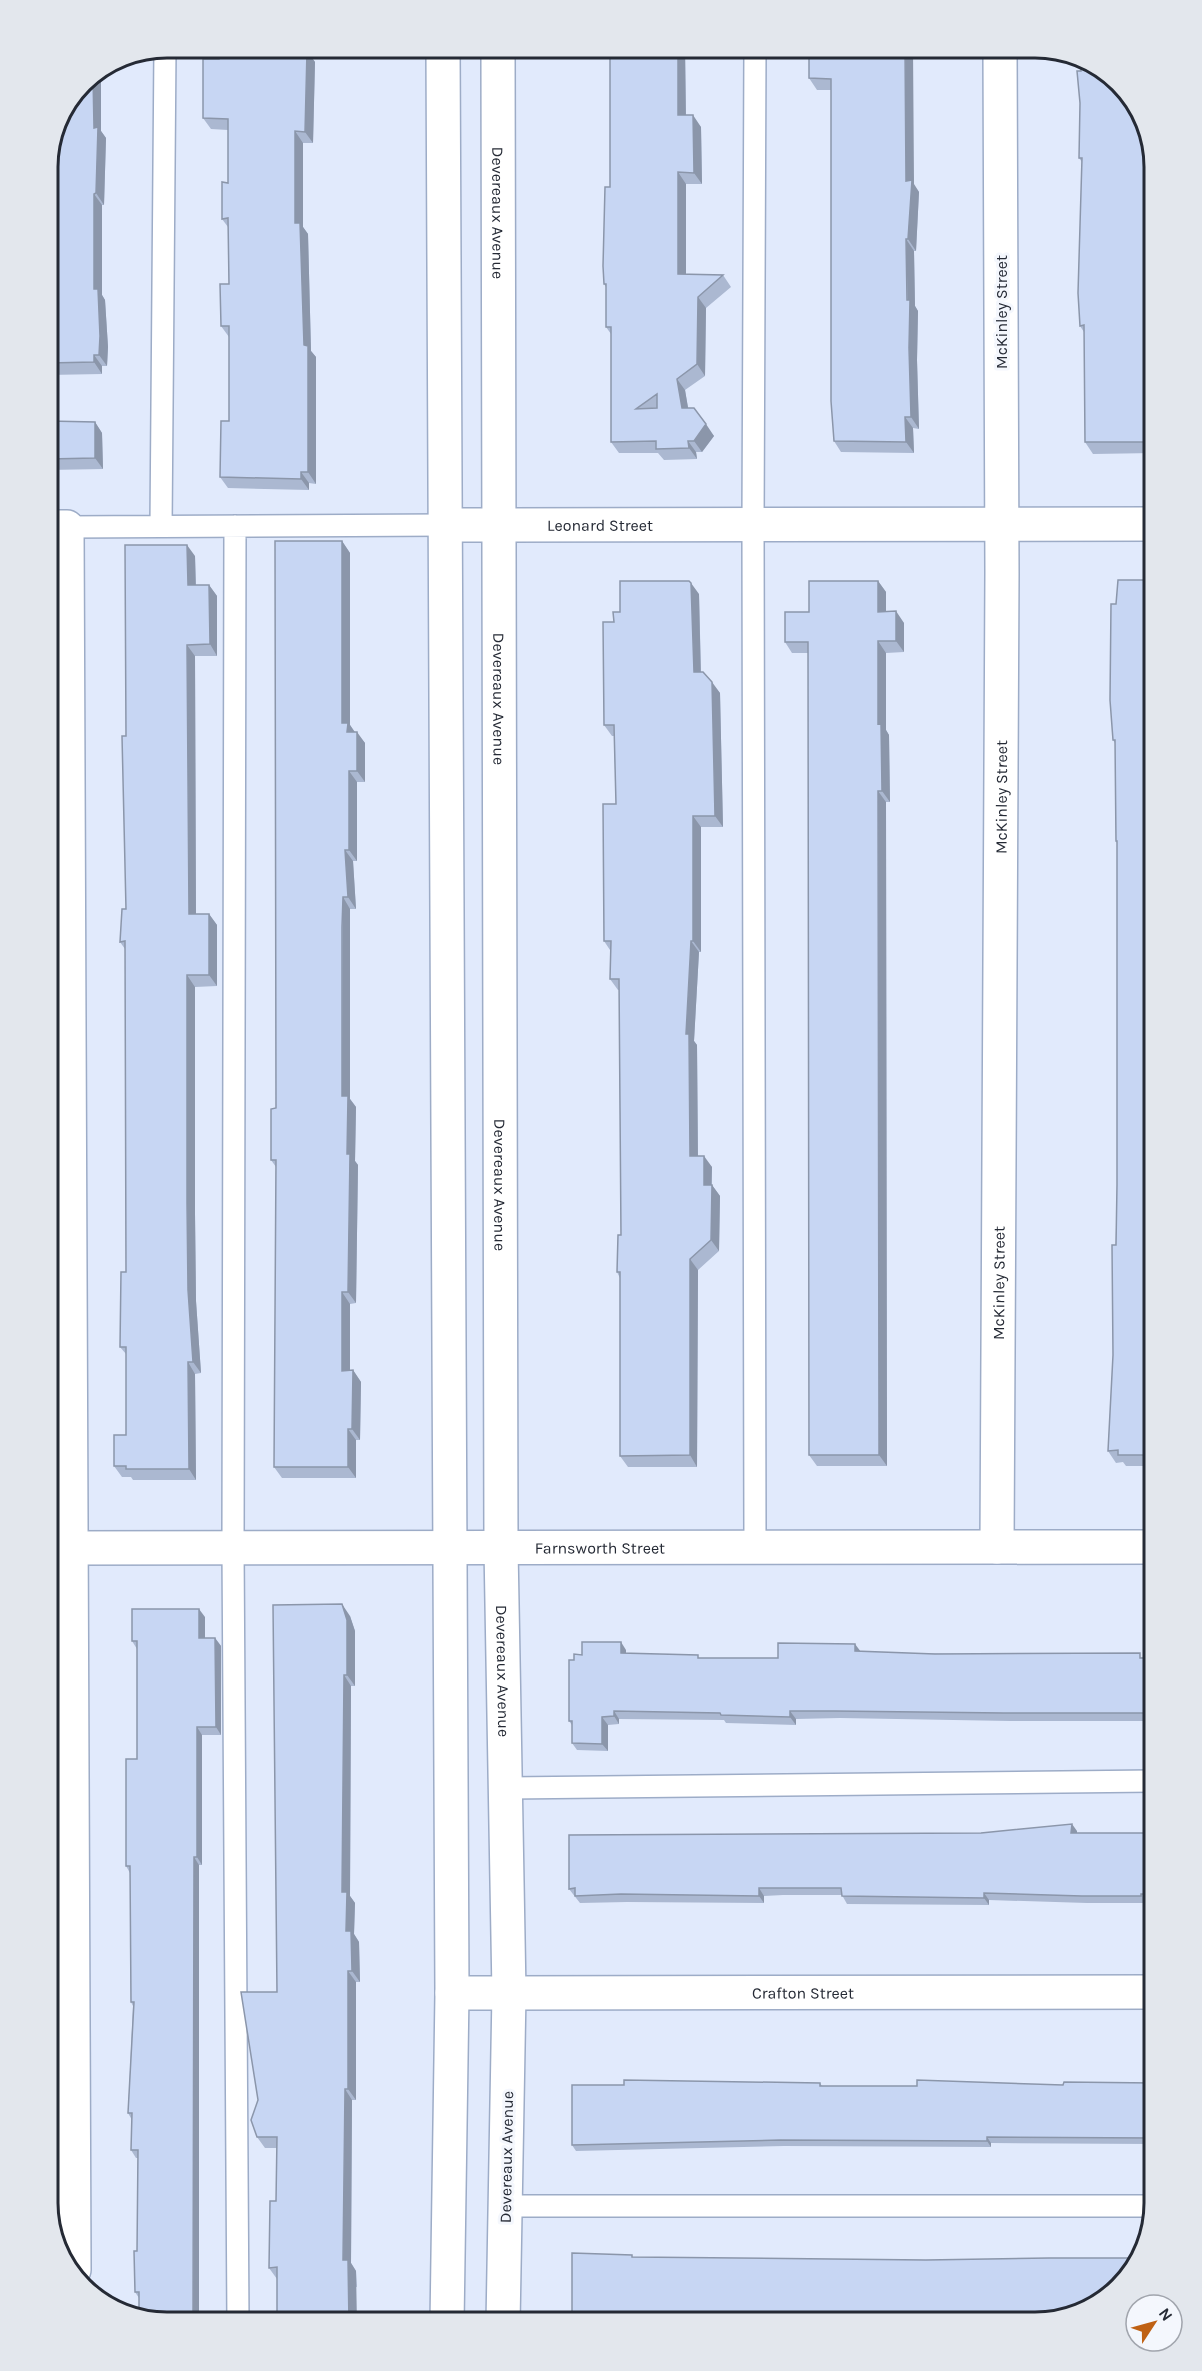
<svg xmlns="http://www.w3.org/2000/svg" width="1202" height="2371" font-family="Karla,sans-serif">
<rect width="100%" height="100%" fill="#e1eafc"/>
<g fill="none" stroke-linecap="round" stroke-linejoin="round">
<defs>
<path id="service" d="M755,48L753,525L755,1547
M161,526L165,48
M235,526L233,1548L238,2323
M67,527L446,525
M505,1788L1154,1781
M506,2206H1154"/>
<g id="minor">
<path id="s1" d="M446,525L1154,524"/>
<path d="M48,527H67L74,2270"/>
<path id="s2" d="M997,1547L1002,573L1000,48"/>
<path id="s3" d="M50,1548L1154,1547"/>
<path id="s4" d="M452,1993L1154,1992"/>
</g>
<g id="tertiary">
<path d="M443,48L452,1993L447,2323"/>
<path id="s5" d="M498,48L501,1548L509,1993L503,2323"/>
</g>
</defs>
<use href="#service" stroke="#9dacc7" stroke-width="24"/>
<use href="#minor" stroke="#9dacc7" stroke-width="36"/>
<use href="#tertiary" stroke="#9dacc7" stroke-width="36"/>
<use href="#service" stroke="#fff" stroke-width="21"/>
<use href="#minor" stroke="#fff" stroke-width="33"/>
<use href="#tertiary" stroke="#fff" stroke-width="33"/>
</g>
<path fill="#abb8d1" d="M219,48H305V51H307L315,62L313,143H303V227L308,234L311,351L316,357V484L309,483V490L228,488L220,477L229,421V337L221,326L229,284L228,227L222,219L228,183V130L211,129L203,118L219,59Z
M610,48H685L686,115L701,127L702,184H686V274L723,275L731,287L706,308L705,376L685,390L688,408L714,436L702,452H696L697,459L664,460L658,453H619L611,442V334L606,327V287L604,284L610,187Z
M809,48L919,192L916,251H914L915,306L918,311L917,360L919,429L913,428L914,453L841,452L834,441L831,90H817L809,78Z
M101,71V131L106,138L104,205H102V295L105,300L108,347L107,366H102V374L48,375V160Z
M1081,71L1154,167V453L1093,454L1085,442L1084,332L1080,326L1082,162L1079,158Z
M48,421L95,422L102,433L103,469L48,470Z
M342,541L350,553V725L355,732L365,743V782H357V861H353L356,909H350V1099L356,1107L355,1161L358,1165L356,1303L350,1304V1371L353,1370L361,1382L360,1440H356V1478H282L274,1467L276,1167L271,1160L276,1108Z
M195,556L196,585H209L217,596V656H195L196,914H209L217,925V986L195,987V1214L196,1301L201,1373L195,1374L196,1480H133L131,1477H122L114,1466L126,1435V1354L120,1347L126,1272L125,949L120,942L126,909V736Z
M1154,580V1466H1126L1123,1462L1116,1463L1108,1451L1113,1355L1117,1185V843L1116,841L1115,743L1113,740L1116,604Z
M878,581L886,592V611L904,623V652L886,653V730L889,735L890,802H886L887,1466H817L809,1455L808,653H792L785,642L809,612Z
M699,594L701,672L720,693L723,827H701V952H699L694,1041L697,1045L698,1156L712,1167V1185L720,1196L719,1251L698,1270L697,1467H628L620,1456V1278L617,1272L621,1235L619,990H618L610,979V950L604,941L616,804L614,736H612L604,725L614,622L620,612Z
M350,1616L355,1631V1686H351L350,1896L355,1903L354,1934L359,1942L360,1982H356V2100H352L351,2263L356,2271L357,2287L277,2279L269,2268L276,2201L277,2148H265L257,2137L258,2100L277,1992Z
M205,1617V1638H215L221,1646V1735H202V1865H199L139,2298L135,2292L137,2251L138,2158H136L131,2150L132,2120L128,2113L133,2006L131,2002L130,1873L126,1866L137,1759V1649L132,1641Z
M626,1650V1653L700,1658H778L861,1652L1154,1658V1721H1010L840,1718L796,1719V1725L726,1723L724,1720L619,1719V1724L608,1725V1751L577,1750L572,1743V1725L569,1721L574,1660L582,1655Z
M1077,1831V1833H1154V1901H1146V1903H1087L989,1900V1905L847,1904L842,1895H783L764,1896V1903L627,1902L580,1903L569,1889L981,1833Z
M820,2083L822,2086H917L1063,2085L1154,2083V2144L991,2143V2147L784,2146L576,2151L572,2145L624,2085Z
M634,2257L1080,2314L1046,2321L696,2320V2323H577L572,2313Z"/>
<path fill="#8b96aa" d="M297,48H305V62L297,50Z
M678,48H685L686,127L678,115Z
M905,48H913L914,184L919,192L916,251L908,239L906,181Z
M307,51L315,62L313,143L305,132Z
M101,71V131L106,138L104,205L96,193L94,128L93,76Z
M693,115L701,127L702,184L694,173Z
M295,131L303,143V227L308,234L311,351L316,357V484L308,472L304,345L295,223Z
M678,172L686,184V285L678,274Z
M94,194L102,205V295L105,300L108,347L107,366L99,355L94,289Z
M906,239L914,251L915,306L918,311L917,360L919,429L911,417Z
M698,297L706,308L705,376L697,364Z
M94,355L102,366V374L94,362Z
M677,379L685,390L690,419L682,408Z
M905,417L913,428L914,453L906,442Z
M95,422L102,433L103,469L95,458Z
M706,424L714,436L702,452L694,441Z
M688,441L696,452L697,459L689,448Z
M301,472L309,483V490L301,479Z
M342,541L350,553V725L356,734L355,743L342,723Z
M187,545L195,556L196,597L188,585Z
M878,581L886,592V623L878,612Z
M691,583L699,594L701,683L694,672Z
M209,585L217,596V656L210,644Z
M896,611L904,623V652L896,641Z
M878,641L886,653V730L889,735L890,802L882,791L878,724Z
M187,645L195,656L196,925L189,914Z
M712,682L720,693L723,827L715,816Z
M357,732L365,743V782L357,771Z
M349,771L357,782V861L349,850Z
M878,791L886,802L887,1466L879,1455Z
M693,816L701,827V952L693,941Z
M345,850L353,861L356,909L348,897Z
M343,897L350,909V1099L356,1107L355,1161L358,1165L356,1303L348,1292L342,1096Z
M209,914L217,925V986L209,975Z
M691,941L699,952L694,1041L697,1045L698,1167L690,1156L686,1034Z
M187,975L195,987V1214L196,1301L201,1373L193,1362L188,1290L187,1203Z
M704,1156L712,1167L711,1196L704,1185Z
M712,1185L720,1196L719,1251L711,1240Z
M690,1259L698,1270L697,1467L690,1455Z
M342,1292L350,1304V1382L342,1371Z
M188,1362L195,1374L196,1480L189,1469Z
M353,1370L361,1382L360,1440L352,1429Z
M348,1429L356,1440V1478L348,1467Z
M342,1604L350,1616L355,1631V1686L347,1675Z
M199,1609L205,1617V1646L199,1638Z
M215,1638L221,1646V1735L216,1727Z
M621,1642L626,1650V1661L621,1653Z
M855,1644L861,1652L855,1651Z
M344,1675L351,1686L350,1896L355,1903L354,1934L359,1942L360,1982L352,1971L346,1931L342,1892Z
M614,1711L619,1719V1724L614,1716Z
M790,1711L796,1719V1725L790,1717Z
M602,1717L608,1725V1751L602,1744Z
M197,1727L202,1735V1865L197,1857Z
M1072,1824L1077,1831V1840L1071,1833Z
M194,1857L199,1865V2323H193Z
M759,1888L764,1896V1903L759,1896Z
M984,1893L989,1900V1905L984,1898Z
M348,1971L356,1982V2100L348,2089Z
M345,2089L352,2100L351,2263L356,2271L357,2323H349L343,2260Z
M987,2137L991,2143V2147L987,2141Z
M691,2314L696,2320V2323H693L691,2320Z"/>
<path fill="#c7d6f3" stroke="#8b96aa" stroke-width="1.5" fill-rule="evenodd" d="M219,48H297V50L307,51L305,132L295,131V223H300L304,345L308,346V472H301V479L220,477L221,421H229V326H221L220,284H229L228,218L222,219V182L228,183V119L203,118V59H219Z
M610,48H678V115H693L694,173L678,172V274L723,275L698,297L697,364L677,379L682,408H694L706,424L694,441H688L689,448L656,449V441L611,442V327H606V284H604L603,266L605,187H610ZM657,394V408L636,409Z
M809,48H905L906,181L912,180L908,239H906L907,300H910L909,348L911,417H905L906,442L834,441L831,401V79L809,78Z
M1081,62L1107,72L1145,122L1154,167V442H1085L1084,325L1080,326L1078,293L1082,158H1079L1080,103L1077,71H1081Z
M93,76L94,128L98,127L96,193L94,194V289H98L100,336L99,355H94V362L48,363V160L57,121L83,83Z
M48,421L95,422V458L48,459Z
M275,541H342V723H348L347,732H357V771H349V850H345L348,897H343L342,927V1096H348L347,1154H350L348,1292H342V1371L353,1370L352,1429H348V1467H274L276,1160H271V1109L276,1108Z
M125,545H187L188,585H209L210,644L187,645L189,914H209V975H187V1203L188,1290L193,1362H188L189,1469H126V1466H114V1435H126V1347H120L121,1272H126L125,941L120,942L122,909H126L122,736H126Z
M1118,580H1154V1455H1118V1450L1108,1451L1113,1355L1112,1245H1116L1117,1185V841H1116L1115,740H1113L1110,700L1111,604H1116Z
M620,581H689L691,583L694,672H703L712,682L715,816H693V941H691L686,1034H689L690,1156H704V1185H712L711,1240L690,1259V1455L620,1456V1272H617L618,1235H621L619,979H610L611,941H604L603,804H616L614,725H604L603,622H614L613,612H620Z
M809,581H878V612L896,611V641H878V724L881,723L882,791H878L879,1455H809L808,642H785V612H809Z
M342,1604L347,1620V1675H344L342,1892H347L346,1931H351L352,1971H348V2089H345L343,2260H348L349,2323H277V2267L269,2268L270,2201H276L277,2137H257L251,2120L258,2100L241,1992H277L273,1605Z
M132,1609H199V1638H215L216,1727H197V1857H194L193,2323H160L139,2316V2292H135L134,2251H137L138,2150H131L132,2113H128L134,2002H131L130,1866H126V1759H137V1641H132Z
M582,1642H621V1653L698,1655V1658H778V1643L855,1644V1651L935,1654L1140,1653V1658H1154V1713H1004L835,1711H790V1717L721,1715L720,1713L614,1711V1716L602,1717V1744L572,1743V1721H569V1660H574V1654L582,1655Z
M1072,1824L1071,1833H1154V1894H1141V1896H1082L984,1893V1898L842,1896L841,1888H759V1896L621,1894L575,1896V1888L569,1889V1835L981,1833Z
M624,2080L820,2083V2086H917V2080L1063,2085L1064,2082L1154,2083V2138L987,2137V2141L780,2140L572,2145V2085H624Z
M572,2253L632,2255V2257L926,2260L1049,2258H1137L1134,2270L1080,2314L1060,2318H1043V2314H691V2320H575V2313H572Z"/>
<g text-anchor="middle" stroke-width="6" stroke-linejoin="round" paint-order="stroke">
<g font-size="16" fill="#252a35" stroke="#f4f7fd">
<text dy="6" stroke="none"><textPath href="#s5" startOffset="165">Devereaux Avenue</textPath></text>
<text transform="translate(1001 312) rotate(-90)" y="6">McKinley Street</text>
<text dy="6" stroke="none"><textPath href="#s1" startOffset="154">Leonard Street</textPath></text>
<text dy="6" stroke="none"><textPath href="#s5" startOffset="651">Devereaux Avenue</textPath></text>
<text dy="6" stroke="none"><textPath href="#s2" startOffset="750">McKinley Street</textPath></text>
<text dy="6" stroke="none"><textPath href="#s5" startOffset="1137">Devereaux Avenue</textPath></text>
<text dy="6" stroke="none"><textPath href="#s2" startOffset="264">McKinley Street</textPath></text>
<text dy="6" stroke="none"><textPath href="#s3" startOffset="550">Farnsworth Street</textPath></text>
<text dy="6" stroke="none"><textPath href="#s5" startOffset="1623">Devereaux Avenue</textPath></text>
<text dy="6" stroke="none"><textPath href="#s4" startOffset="351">Crafton Street</textPath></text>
<text transform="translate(506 2157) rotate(-89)" y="6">Devereaux Avenue</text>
</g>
</g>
<path d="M0 0H1202V2371H0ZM167 58H1035A109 109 0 0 1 1144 167V2203A109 109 0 0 1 1035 2312H167A109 109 0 0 1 58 2203V167A109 109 0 0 1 167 58Z" fill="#e3e7ed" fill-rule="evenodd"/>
<path fill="none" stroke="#252a35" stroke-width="3" d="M167 58H1035A109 109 0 0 1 1144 167V2203A109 109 0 0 1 1035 2312H167A109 109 0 0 1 58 2203V167A109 109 0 0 1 167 58Z"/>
<g transform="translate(1154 2323) rotate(54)"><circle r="28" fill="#f4f7fd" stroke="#a1a5ad" stroke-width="1.5"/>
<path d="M0-4.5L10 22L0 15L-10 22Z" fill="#bf6114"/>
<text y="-9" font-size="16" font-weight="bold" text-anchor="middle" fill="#252a35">N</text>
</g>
</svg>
